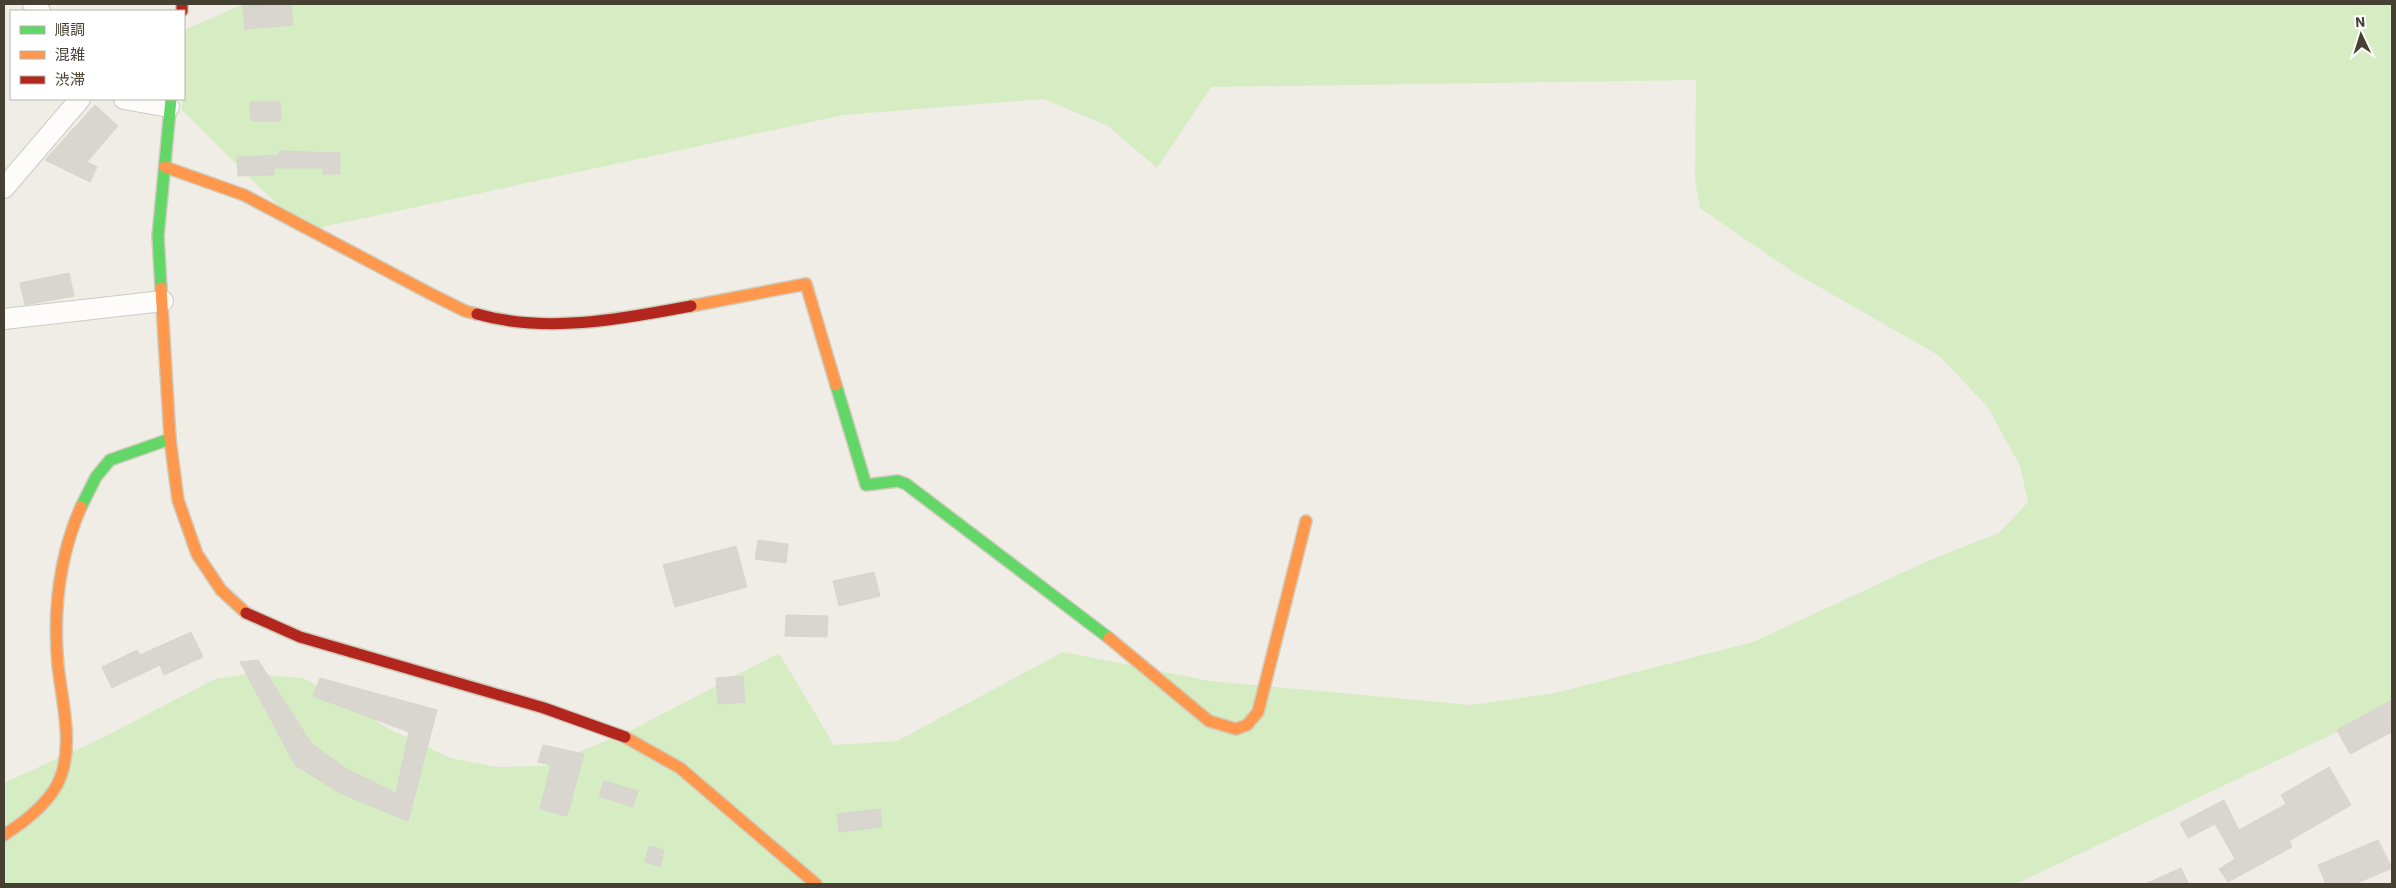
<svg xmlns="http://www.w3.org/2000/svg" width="2396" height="888" font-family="'IBM Plex Sans','Noto Sans JP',sans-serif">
<rect width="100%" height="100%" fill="#efede6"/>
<path fill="#d6ecc3" d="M244,4H2392V706L2022,881L2010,884H4V783L102,738L215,679L248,674L303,678L341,698L389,729L451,758L497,767L545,766L630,731L779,653L834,745L897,741L1063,652L1210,681L1471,705L1555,693L1753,642L1930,560L1999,533L2028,502L2020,466L1987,406L1938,355L1793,272L1700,208L1695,180L1696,80L1211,87L1157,168L1108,126L1044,99L843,115L304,231L182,110L184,30Z"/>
<path fill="#d8d6cf" stroke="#d7d5cc" d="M270,4H291L293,25L245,29L243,6Z
M250,102H280L281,121H251Z
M95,105L118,126L87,162L97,167L90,182L45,160Z
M279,151L340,153V174H323V168H274V175L238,176L237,157L279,155Z
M69,273L74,296L25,305L20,283Z
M758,540L788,544L786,563L755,559Z
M736,546L747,587L675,607L663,565Z
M874,572L880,596L839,606L833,581Z
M786,615L828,616L827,637L785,636Z
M191,632L203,657L164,675L160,665L112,688L102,667L137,650L140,655Z
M258,660L311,743L347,769L396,793L409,732L313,696L320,678L437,710L408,821L340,793L295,765L240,662Z
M743,676L745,702L718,704L716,678Z
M2392,700V732L2350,754L2337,730Z
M543,745L584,754L567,816L540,809L551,765L538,762Z
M2329,767L2351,805L2289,841L2292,847L2228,882L2219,869L2235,859L2215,824L2188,838L2180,823L2224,800L2239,830L2286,804L2281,795Z
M604,781L638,791L633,807L599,796Z
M880,809L882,827L839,832L837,814Z
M2378,840L2392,868L2355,884H2326L2318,865Z
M649,846L664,850L660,866L645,862Z
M2181,868L2189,884H2145Z"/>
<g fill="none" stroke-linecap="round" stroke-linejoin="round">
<defs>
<path id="street" d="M33,4L40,11
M124,99L169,107
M4,188L80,99
M4,319L163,301"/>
<path id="fast" d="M161,288L158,236L171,99
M836,385L866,485L898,481L906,484L1109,638
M81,507L96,477L110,460L170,439"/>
<path id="slow" d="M165,167L244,195L429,293L465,311L477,314
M161,288L170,439L178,500L197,554L221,590L246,613
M691,306L806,284L836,385
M1109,638L1209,721L1236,729L1247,725L1258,712L1306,521
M625,737L680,768L816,884
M4,835C26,821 52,801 61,776C73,742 62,701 58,666C53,612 59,557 81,507"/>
<path id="jam" d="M182,4V11
M477,314C547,334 622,319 691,306
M246,613L300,637L544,708L625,737"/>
</defs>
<use href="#street" stroke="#cdcbc4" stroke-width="22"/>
<use href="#fast" stroke="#cfccbc" stroke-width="14"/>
<use href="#slow" stroke="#cfccbc" stroke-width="14"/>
<use href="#jam" stroke="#cfccbc" stroke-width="14"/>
<use href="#street" stroke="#fdfcfb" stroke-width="20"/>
<use href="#fast" stroke="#63d668" stroke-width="11"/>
<use href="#slow" stroke="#ff974d" stroke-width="11"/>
<use href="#jam" stroke="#b3261e" stroke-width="11"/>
</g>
<rect width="2396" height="888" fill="none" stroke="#454032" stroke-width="10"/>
<rect x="10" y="10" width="175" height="90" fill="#ffffff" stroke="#b5b3ad"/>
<rect x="20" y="26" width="25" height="8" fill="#63d668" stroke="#b5b3ad"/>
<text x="55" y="35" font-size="15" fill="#454032">順調</text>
<rect x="20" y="51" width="25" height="8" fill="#ff974d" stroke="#b5b3ad"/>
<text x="55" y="60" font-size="15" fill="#454032">混雑</text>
<rect x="20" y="76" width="25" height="8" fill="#b3261e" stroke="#b5b3ad"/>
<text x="55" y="85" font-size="15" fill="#454032">渋滞</text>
<g transform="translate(2361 35) rotate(356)" stroke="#ffffff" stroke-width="4" paint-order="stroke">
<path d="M0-4L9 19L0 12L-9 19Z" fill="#454032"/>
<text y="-8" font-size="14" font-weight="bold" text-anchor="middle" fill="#454032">N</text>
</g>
</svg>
